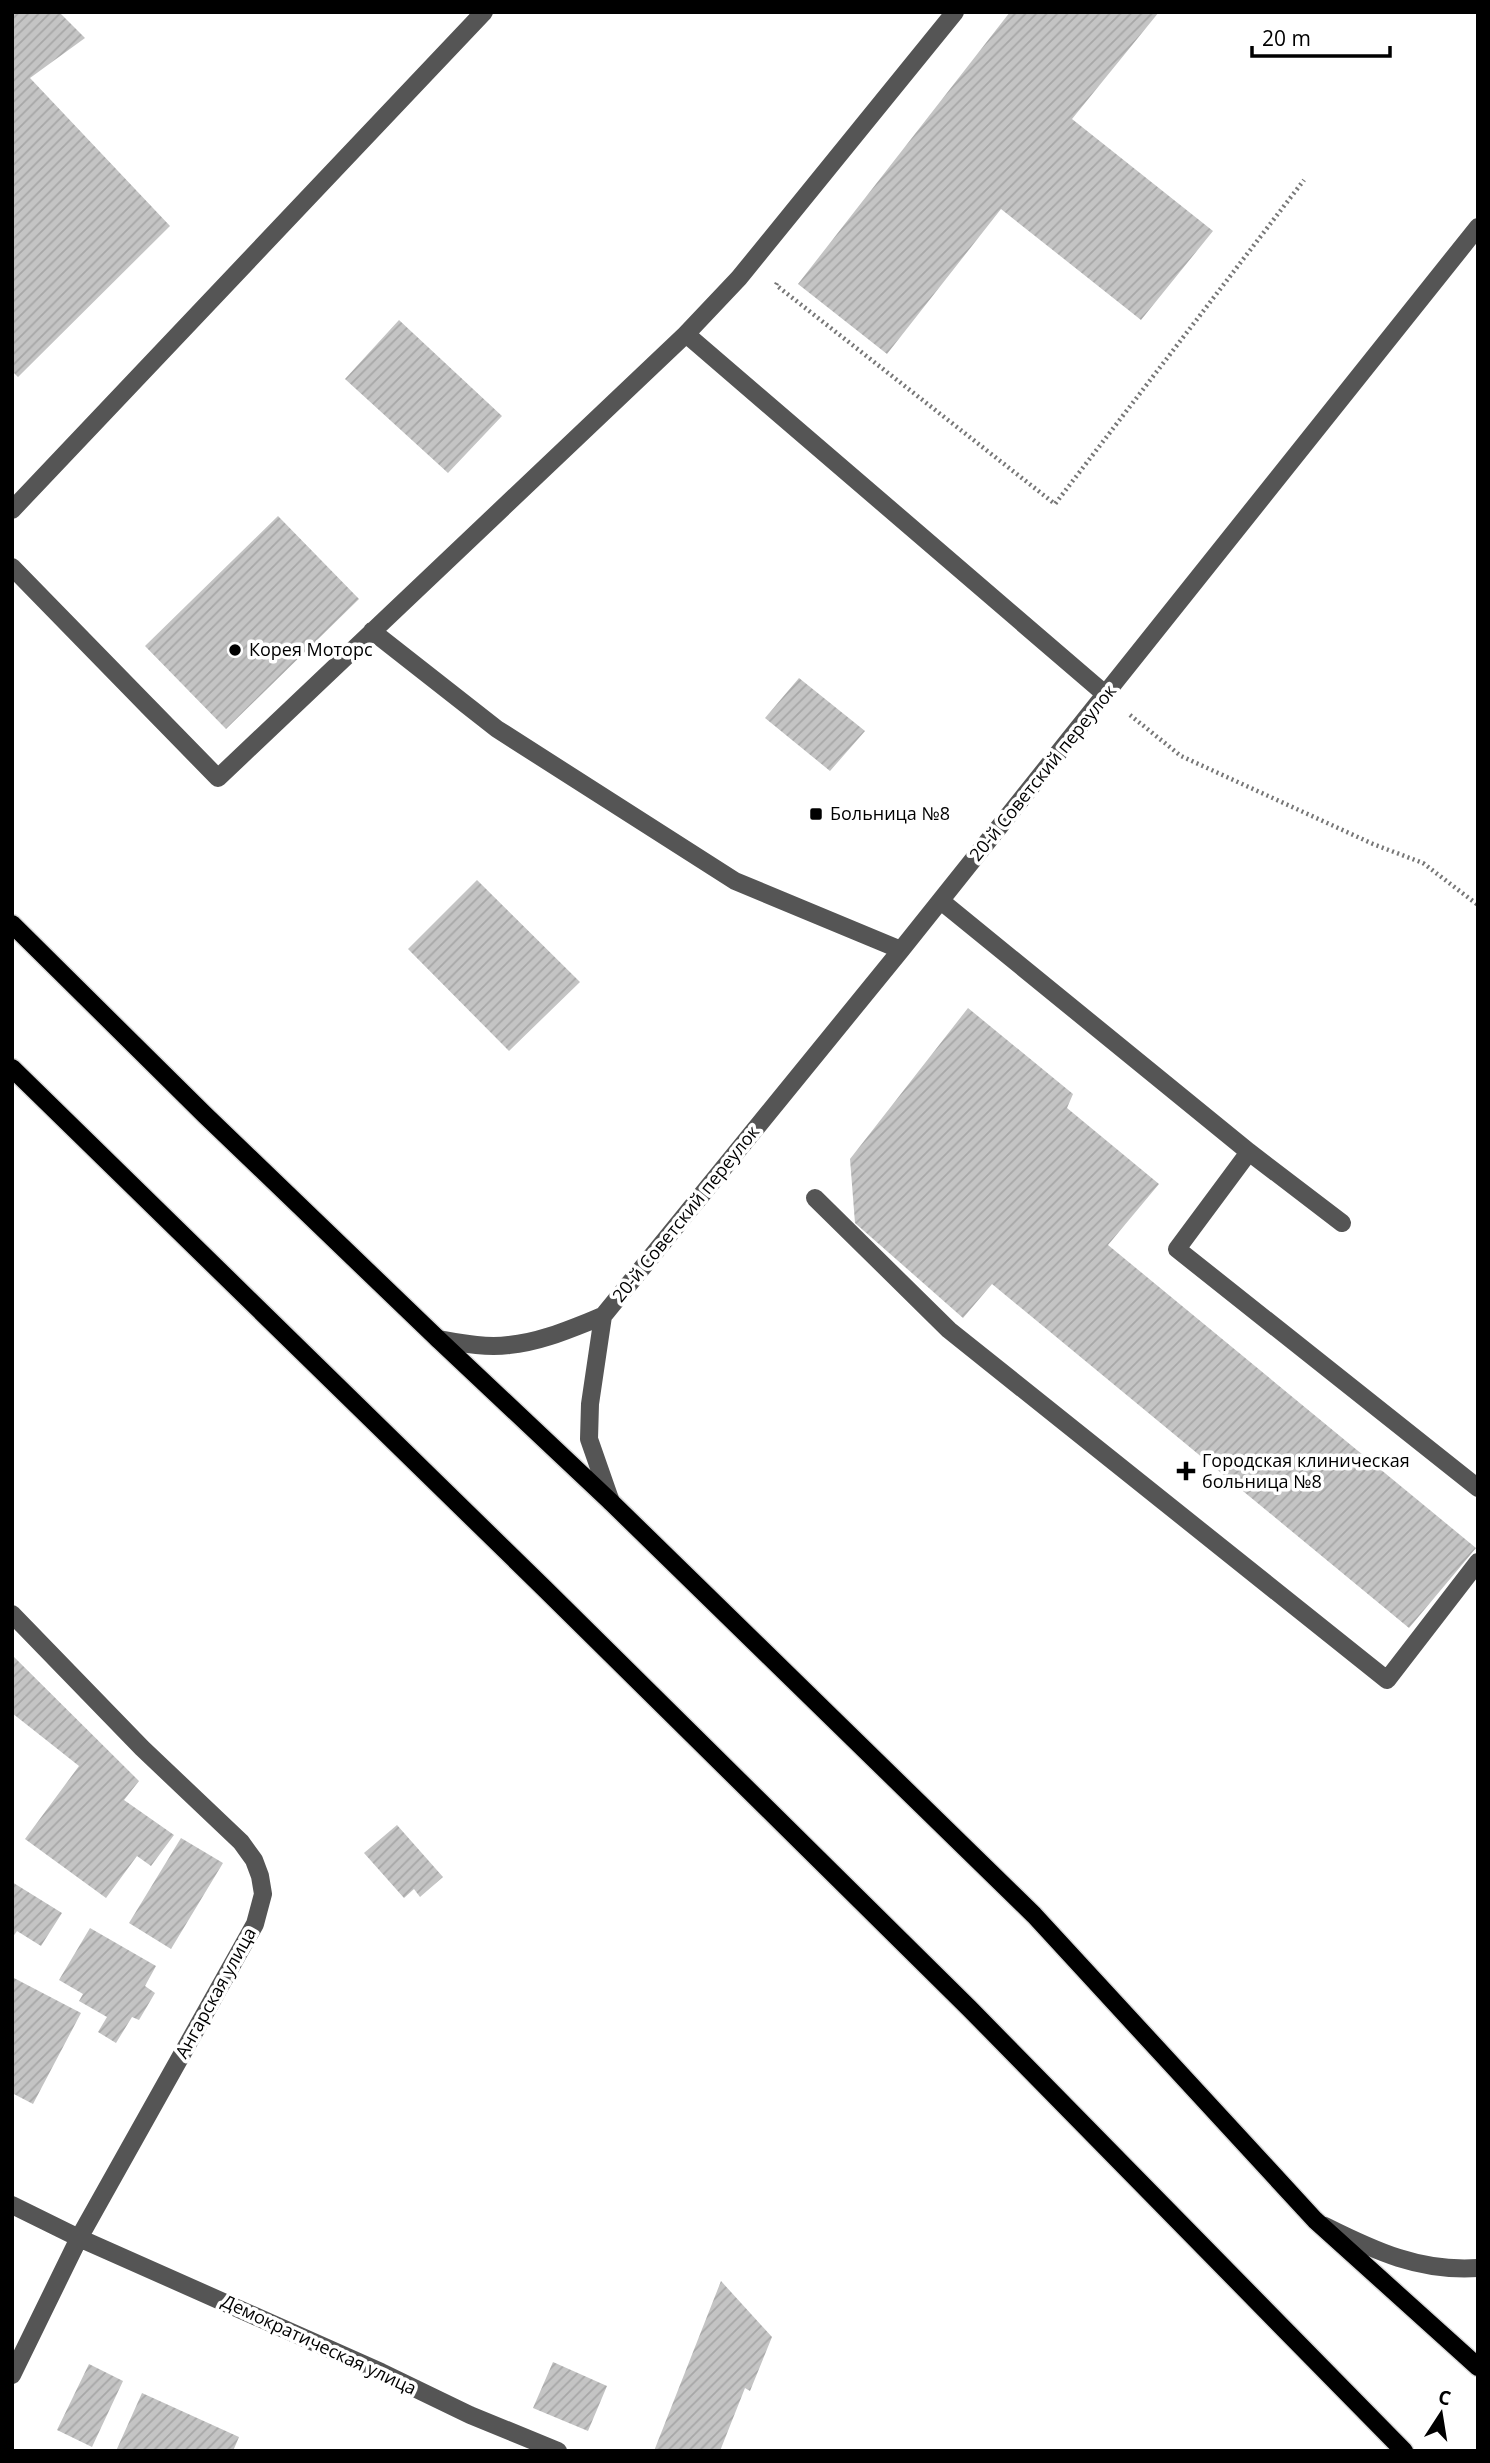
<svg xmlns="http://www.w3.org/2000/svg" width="1490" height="2463" font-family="'Open Sans',sans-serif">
<defs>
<pattern id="building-hatch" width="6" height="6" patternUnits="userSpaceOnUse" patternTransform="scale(1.75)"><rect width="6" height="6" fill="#c4c4c4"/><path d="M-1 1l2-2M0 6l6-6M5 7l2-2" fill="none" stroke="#a7a7a7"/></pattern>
</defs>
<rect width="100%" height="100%" fill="#fff"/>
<path fill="url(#building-hatch)" d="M12,12H59L85,38L30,78L170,226L18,377L12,371Z
M1010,12H1159L1072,119L1213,231L1141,320L1001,209L887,354L798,284Z
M399,320L502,416L448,473L345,379Z
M278,516L359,599L226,729L145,646Z
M799,678L865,731L830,771L765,718Z
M477,880L580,982L509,1051L408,949Z
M968,1008L1073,1094L1067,1108L1159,1184L1108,1245L1476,1548L1409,1628L992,1284L963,1318L855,1223L850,1159Z
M12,1655L139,1781L124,1800L174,1835L151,1866L137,1856L106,1898L25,1839L79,1766L12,1713Z
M397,1825L443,1877L420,1897L414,1889L404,1898L364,1853Z
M181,1838L223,1863L171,1949L129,1923Z
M12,1882L62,1913L41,1946L17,1931L12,1938Z
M90,1928L156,1966L145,1986L155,1993L139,2020L132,2017L116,2043L98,2032L107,2017L79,2001L83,1994L59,1980Z
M12,1977L81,2013L33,2104L12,2093Z
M721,2281L772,2337L750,2391L745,2388L720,2451H654Z
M553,2362L607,2386L588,2431L533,2408Z
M89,2364L123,2381L92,2447L57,2430Z
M142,2393L239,2437L233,2451H116Z"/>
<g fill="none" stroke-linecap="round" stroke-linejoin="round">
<defs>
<path id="major" d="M12,924L205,1115L438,1339L611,1502L1034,1915L1315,2220L1478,2367
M12,1068L545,1589L969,2008L1404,2451"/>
</defs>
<use href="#major" stroke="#dbdbdb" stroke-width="21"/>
<path stroke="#777" stroke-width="4.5" stroke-dasharray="2 3.5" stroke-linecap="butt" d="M777,283L776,285L1055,504L1304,180
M1130,715L1181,756L1373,844L1423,863L1478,905"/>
<path stroke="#555" stroke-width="18" d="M955,12L739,278L686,334L1105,694
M12,510L484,12
M12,567L218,778L686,334
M372,631L497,729L735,881L901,950
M941,901L1249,1152L1342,1223
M1249,1152L1177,1249L1478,1488
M815,1198L949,1330L1387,1680L1478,1562
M603,1316L590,1404L589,1439L611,1502
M438,1339C461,1343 485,1348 509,1345C542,1342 572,1328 603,1316L901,950L1478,227
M12,1614L142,1748L241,1842L254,1860L260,1876L263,1894L255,1924L79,2238L381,2372L470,2415L558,2451
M12,2205L79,2238L12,2375
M1325,2226C1375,2251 1420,2272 1478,2268"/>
<use href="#major" stroke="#000" stroke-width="18"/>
</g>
<g fill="#000" stroke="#fff" stroke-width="2.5">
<circle cx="235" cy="650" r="7"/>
<rect x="809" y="807" width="14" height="14" rx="3.5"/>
<path d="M1182.5 1460.5h7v7h7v7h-7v7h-7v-7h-7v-7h7z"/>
</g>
<g text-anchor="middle" stroke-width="7" stroke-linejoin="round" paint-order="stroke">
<g font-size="18" fill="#000" stroke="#fff" text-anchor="start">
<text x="249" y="656">Корея Моторс</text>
<text x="830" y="820">Больница №8</text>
<text x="1202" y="1467">Городская клиническая<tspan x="1202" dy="21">больница №8</tspan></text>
</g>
<g font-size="18" fill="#000" stroke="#fff">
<text transform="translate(1043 773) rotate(-51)" y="6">20-й Советский переулок</text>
<text transform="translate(686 1214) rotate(-51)" y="6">20-й Советский переулок</text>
<text transform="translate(216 1993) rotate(-61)" y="6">Ангарская улица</text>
<text transform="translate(319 2345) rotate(25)" y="6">Демократическая улица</text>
</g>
</g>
<rect width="1490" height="2463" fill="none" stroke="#000000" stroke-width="28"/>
<g transform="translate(1441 2414) rotate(12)" stroke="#ffffff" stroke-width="5" paint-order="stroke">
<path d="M0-5L12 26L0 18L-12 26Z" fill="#000000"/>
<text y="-10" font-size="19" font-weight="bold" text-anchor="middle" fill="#000000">С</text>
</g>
<path d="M1252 46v10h138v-10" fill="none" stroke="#000000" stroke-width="3.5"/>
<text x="1262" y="46" font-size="21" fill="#000000" stroke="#ffffff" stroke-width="5" paint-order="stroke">20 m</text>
</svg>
